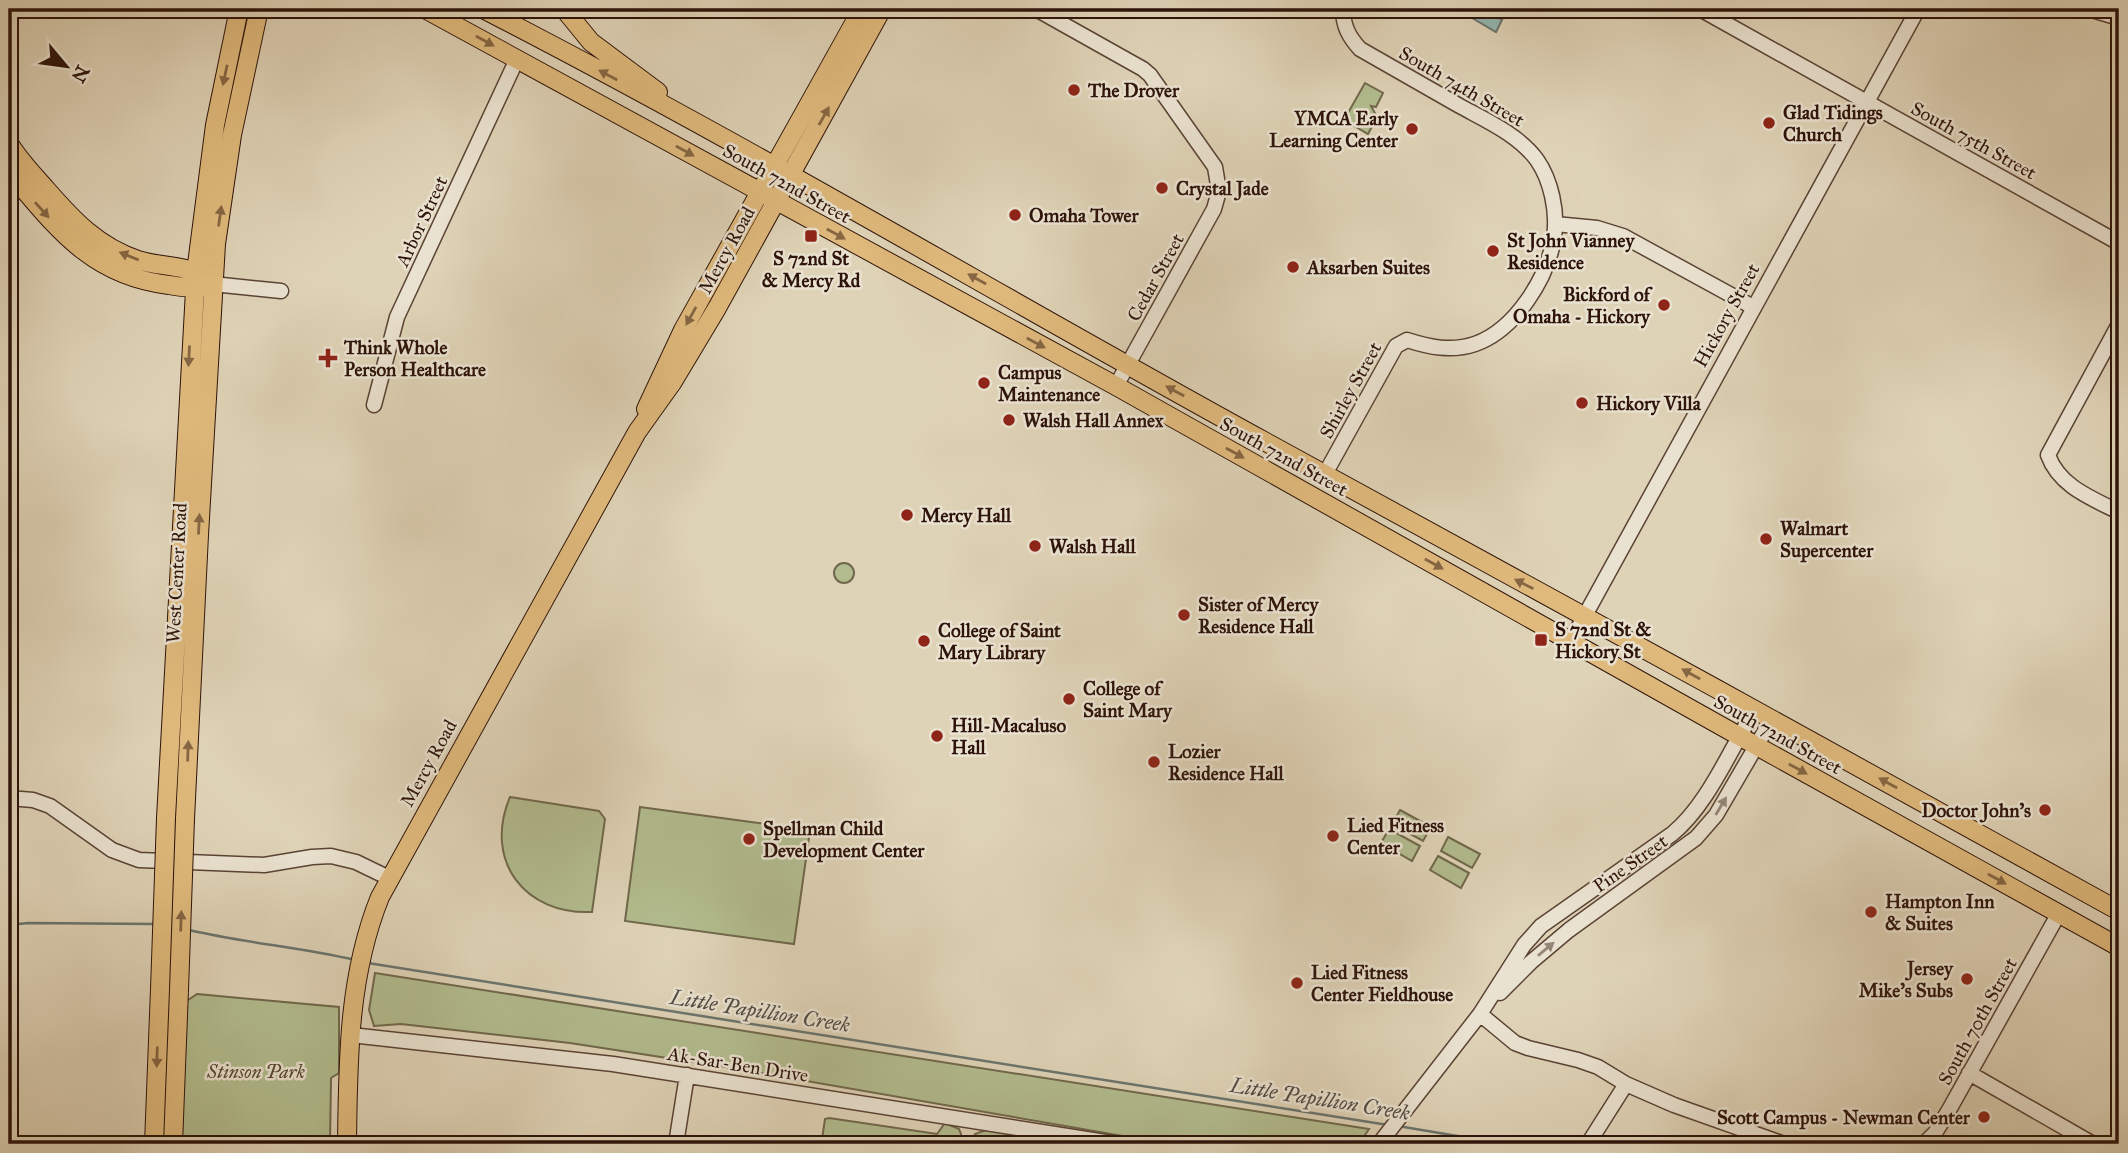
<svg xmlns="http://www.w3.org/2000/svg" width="2128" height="1153" font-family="'IM FELL Great Primer',serif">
<rect width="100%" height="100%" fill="#dfd3b7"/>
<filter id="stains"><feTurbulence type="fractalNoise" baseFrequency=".00286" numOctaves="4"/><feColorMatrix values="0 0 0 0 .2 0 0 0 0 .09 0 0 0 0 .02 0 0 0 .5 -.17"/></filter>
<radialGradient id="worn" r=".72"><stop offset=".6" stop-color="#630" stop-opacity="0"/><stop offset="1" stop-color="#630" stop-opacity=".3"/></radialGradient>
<path fill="#b2bc8e" stroke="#70684c" stroke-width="2" d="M1365,83L1383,93L1376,107L1371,106L1377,117L1368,134L1344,120Z
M9,513L17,516L15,546L9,578Z
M834 573a10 10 0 1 1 20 0a10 10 0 1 1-20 0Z
M510,797L599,811L605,819L592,912C525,915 483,861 510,797Z
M640,807L810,830L794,944L625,921Z
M1400,810L1431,827L1423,841L1392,824Z
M1389,829L1420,846L1412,861L1381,843Z
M1448,837L1480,854L1472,868L1441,851Z
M1438,856L1469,873L1461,888L1430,870Z
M375,973L1369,1129L1359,1144H1169L732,1068L570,1043L401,1024L374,1026L369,1010Z
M197,994L339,1007V1073L331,1078L330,1144H178L185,1002Z
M829,1118L937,1134L945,1123L959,1129L961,1134L960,1144H854L822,1139L825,1119Z
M986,1130L1055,1142L1057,1144H971L975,1134Z"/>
<path fill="#93b7b2" stroke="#6a756f" stroke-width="2" d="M1477,9H1483L1502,20L1496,32L1472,18Z"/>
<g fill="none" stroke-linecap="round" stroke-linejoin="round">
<path stroke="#6a756f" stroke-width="2.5" d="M9,925L28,923L155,924
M189,930C244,943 300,947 355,960
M368,963L1388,1125
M1398,1126L1505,1144"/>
<defs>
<path id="minor" d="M1036,9L1143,69L1150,75L1215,167L1219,191L1214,209L1116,386
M1700,9L2119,243
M2089,9L2119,18
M1555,224L1597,228L1623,236L1753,307
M213,284L281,291
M2119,324L2048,455C2059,486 2091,498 2119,512
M374,405L397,317L517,59
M1325,474L1396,346L1407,340C1429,347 1451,352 1475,344C1515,330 1548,278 1554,237C1558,212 1551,180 1537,160C1518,134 1485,120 1458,105C1426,87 1393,68 1360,49C1349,37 1343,26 1343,9
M1571,641L1918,9
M9,798L33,800L50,806L112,850L139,860L264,865L312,857L331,856L356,862L389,878
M1500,993L1531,962L1569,930L1696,838L1716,815L1772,719
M1480,1014L1515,1043L1528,1048L1578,1060L1598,1067L1626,1084L1588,1144
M351,1035L613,1064L1118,1144
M1969,1073L2093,1144
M1626,1084L1674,1105L1784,1144
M676,1144L687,1075
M1379,1144L1480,1014L1524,945L1541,926L1672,834C1708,805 1730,749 1755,710
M1924,1144L1935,1133L1949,1110L2059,913"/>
<path id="major" d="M425,9L1116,386L1755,745L2119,947
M483,9C748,145 1003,298 1264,441C1549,597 1835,753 2119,911
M564,9L591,42L658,92
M9,143C19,160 33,174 46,189C73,220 98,247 138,260C160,267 186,265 206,277
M9,172C56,227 91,276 169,285C181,287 194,289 207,286
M646,409L683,330L862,9
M166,818L196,272L215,125L239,9
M185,819L199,535L216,244L232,135L259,9
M154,1144L160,989
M173,1144L179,990
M347,1144C348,1060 348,976 380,897L637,432L672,383L717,308L882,9"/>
</defs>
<use href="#minor" stroke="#5a4335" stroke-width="17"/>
<use href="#major" stroke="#2d130a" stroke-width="20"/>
<use href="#minor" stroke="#eae2d0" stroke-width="14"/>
<use href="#major" stroke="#e0ba7c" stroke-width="18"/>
<defs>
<path id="major-bridge" d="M160,989L166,818
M179,990L185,819"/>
</defs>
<use href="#major-bridge" stroke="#2d130a" stroke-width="20" stroke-linecap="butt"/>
<use href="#major-bridge" stroke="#e0ba7c" stroke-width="18"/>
</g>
<defs><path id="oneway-solid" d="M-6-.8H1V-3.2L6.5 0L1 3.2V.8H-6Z" transform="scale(1.75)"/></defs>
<g fill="#866643">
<use href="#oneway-solid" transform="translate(485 41) rotate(29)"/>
<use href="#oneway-solid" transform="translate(225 75) rotate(102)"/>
<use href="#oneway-solid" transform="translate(608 75) rotate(-152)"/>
<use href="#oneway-solid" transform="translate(824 116) rotate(-61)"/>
<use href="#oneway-solid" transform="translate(685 151) rotate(29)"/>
<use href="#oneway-solid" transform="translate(42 210) rotate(48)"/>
<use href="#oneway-solid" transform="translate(220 216) rotate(-82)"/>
<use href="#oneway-solid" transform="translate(836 234) rotate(29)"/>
<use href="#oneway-solid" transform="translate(129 256) rotate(-158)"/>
<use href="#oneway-solid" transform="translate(977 279) rotate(-151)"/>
<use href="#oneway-solid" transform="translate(691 316) rotate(119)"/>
<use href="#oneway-solid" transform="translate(1036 343) rotate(28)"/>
<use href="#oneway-solid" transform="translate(189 356) rotate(93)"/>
<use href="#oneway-solid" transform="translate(1175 391) rotate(-151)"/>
<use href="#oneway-solid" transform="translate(1235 453) rotate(29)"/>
<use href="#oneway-solid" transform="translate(199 524) rotate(-87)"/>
<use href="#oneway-solid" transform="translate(1434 564) rotate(29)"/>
<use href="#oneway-solid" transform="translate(1524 584) rotate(-153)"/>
<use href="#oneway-solid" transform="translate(1691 674) rotate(-151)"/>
<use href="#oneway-solid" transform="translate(188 751) rotate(-88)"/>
<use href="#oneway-solid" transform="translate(1798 769) rotate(29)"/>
<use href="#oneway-solid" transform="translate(1888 783) rotate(-151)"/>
<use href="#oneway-solid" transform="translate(1997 879) rotate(29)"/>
<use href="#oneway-solid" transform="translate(181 921) rotate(-88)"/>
<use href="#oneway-solid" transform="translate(157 1057) rotate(92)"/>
</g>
<g fill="#958577">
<use href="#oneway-solid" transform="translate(1721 806) rotate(-59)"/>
<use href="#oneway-solid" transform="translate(1546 949) rotate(-40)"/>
</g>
<g fill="#8f2418" stroke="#eae2d0" stroke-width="2.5">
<circle cx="1074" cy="90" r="7"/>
<circle cx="1769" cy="123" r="7"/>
<circle cx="1412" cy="129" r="7"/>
<circle cx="1162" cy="188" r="7"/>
<circle cx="1015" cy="215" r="7"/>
<rect x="804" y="229" width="14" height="14" rx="3.5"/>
<circle cx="1493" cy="251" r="7"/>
<circle cx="1293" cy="267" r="7"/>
<circle cx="1664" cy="305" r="7"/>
<path d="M324.5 347.5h7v7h7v7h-7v7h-7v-7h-7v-7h7z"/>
<circle cx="984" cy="383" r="7"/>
<circle cx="1582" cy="403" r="7"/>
<circle cx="1009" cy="420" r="7"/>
<circle cx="907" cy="515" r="7"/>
<circle cx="1766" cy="539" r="7"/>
<circle cx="1035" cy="546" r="7"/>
<circle cx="1184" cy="615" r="7"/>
<rect x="1534" y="633" width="14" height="14" rx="3.5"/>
<circle cx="924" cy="641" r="7"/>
<circle cx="1069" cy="699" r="7"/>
<circle cx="937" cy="736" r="7"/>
<circle cx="1154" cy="762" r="7"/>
<circle cx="2045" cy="810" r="7"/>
<circle cx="1333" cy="836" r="7"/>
<circle cx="749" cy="839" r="7"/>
<circle cx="1871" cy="912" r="7"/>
<circle cx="1967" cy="979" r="7"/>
<circle cx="1297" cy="983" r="7"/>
<circle cx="1984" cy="1117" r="7"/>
</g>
<g text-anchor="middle" stroke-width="5" stroke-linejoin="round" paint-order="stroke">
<g font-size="19" fill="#2d130a" stroke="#eae2d0">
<text transform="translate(1462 86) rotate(30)" y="7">South 74th Street</text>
<text transform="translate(1974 140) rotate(29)" y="7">South 75th Street</text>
<text transform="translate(787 183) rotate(29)" y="7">South 72nd Street</text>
<text transform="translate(421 221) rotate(-65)" y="7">Arbor Street</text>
<text transform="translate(726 250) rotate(-61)" y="7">Mercy Road</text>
<text transform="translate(1155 277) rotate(-61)" y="7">Cedar Street</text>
<text transform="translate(1726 315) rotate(-61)" y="7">Hickory Street</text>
<text transform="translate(1350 390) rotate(-61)" y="7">Shirley Street</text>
<text transform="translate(1284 456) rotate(29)" y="7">South 72nd Street</text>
<text transform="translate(176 573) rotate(-87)" y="7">West Center Road</text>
<text transform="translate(1778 734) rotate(29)" y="7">South 72nd Street</text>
<text transform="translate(428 763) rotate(-61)" y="7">Mercy Road</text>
<text transform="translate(1630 863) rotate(-35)" y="7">Pine Street</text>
<text transform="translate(1977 1021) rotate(-61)" y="7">South 70th Street</text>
<text transform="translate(738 1064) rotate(9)" y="7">Ak-Sar-Ben Drive</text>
</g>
<g font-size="19" font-weight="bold" fill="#2d130a" stroke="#eae2d0" text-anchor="start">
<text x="1088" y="97">The Drover</text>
<text x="1783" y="119">Glad Tidings<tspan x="1783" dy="22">Church</tspan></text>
<text x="1398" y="125" text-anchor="end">YMCA Early<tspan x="1398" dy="22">Learning Center</tspan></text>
<text x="1176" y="195">Crystal Jade</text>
<text x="1029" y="222">Omaha Tower</text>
<text x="1507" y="247">St John Vianney<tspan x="1507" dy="22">Residence</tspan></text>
<text x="811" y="265" text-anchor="middle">S 72nd St<tspan x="811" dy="22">&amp; Mercy Rd</tspan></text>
<text x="1307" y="274">Aksarben Suites</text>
<text x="1650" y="301" text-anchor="end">Bickford of<tspan x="1650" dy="22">Omaha - Hickory</tspan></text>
<text x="344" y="354">Think Whole<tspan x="344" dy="22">Person Healthcare</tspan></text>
<text x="998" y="379">Campus<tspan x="998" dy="22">Maintenance</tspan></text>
<text x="1596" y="410">Hickory Villa</text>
<text x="1023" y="427">Walsh Hall Annex</text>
<text x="921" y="522">Mercy Hall</text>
<text x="1780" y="535">Walmart<tspan x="1780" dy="22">Supercenter</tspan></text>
<text x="1049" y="553">Walsh Hall</text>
<text x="1198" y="611">Sister of Mercy<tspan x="1198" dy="22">Residence Hall</tspan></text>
<text x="1555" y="636">S 72nd St &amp;<tspan x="1555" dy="22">Hickory St</tspan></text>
<text x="938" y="637">College of Saint<tspan x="938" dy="22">Mary Library</tspan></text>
<text x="1083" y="695">College of<tspan x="1083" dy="22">Saint Mary</tspan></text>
<text x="951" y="732">Hill-Macaluso<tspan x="951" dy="22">Hall</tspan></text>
<text x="1168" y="758">Lozier<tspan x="1168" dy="22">Residence Hall</tspan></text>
<text x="2031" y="817" text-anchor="end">Doctor John's</text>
<text x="1347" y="832">Lied Fitness<tspan x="1347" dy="22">Center</tspan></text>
<text x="763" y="835">Spellman Child<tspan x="763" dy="22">Development Center</tspan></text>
<text x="1885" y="908">Hampton Inn<tspan x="1885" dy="22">&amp; Suites</tspan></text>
<text x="1953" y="975" text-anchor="end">Jersey<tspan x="1953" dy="22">Mike's Subs</tspan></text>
<text x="1311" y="979">Lied Fitness<tspan x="1311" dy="22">Center Fieldhouse</tspan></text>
<text x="1970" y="1124" text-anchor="end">Scott Campus - Newman Center</text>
</g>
<g font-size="19" font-style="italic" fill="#554632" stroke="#eae2d0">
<text x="256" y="1078">Stinson Park</text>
</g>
<g font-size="21" font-style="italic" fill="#514c45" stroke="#eae2d0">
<text transform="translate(760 1011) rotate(9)" y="7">Little Papillion Creek</text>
<text transform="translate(1320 1099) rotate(9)" y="7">Little Papillion Creek</text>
</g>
</g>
<rect width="2128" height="1153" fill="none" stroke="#dfd3b7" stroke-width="35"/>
<rect x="10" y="10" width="2107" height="1132" fill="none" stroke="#2d130a" stroke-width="3.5"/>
<rect x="18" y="18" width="2093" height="1118" fill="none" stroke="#2d130a" stroke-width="2"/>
<g transform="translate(66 66) rotate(119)" stroke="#eae2d0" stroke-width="5" paint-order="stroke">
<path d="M0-5L12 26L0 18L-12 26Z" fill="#2d130a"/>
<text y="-10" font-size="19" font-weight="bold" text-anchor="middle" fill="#2d130a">N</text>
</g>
<rect width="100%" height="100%" filter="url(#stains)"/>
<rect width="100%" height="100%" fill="url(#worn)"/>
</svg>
